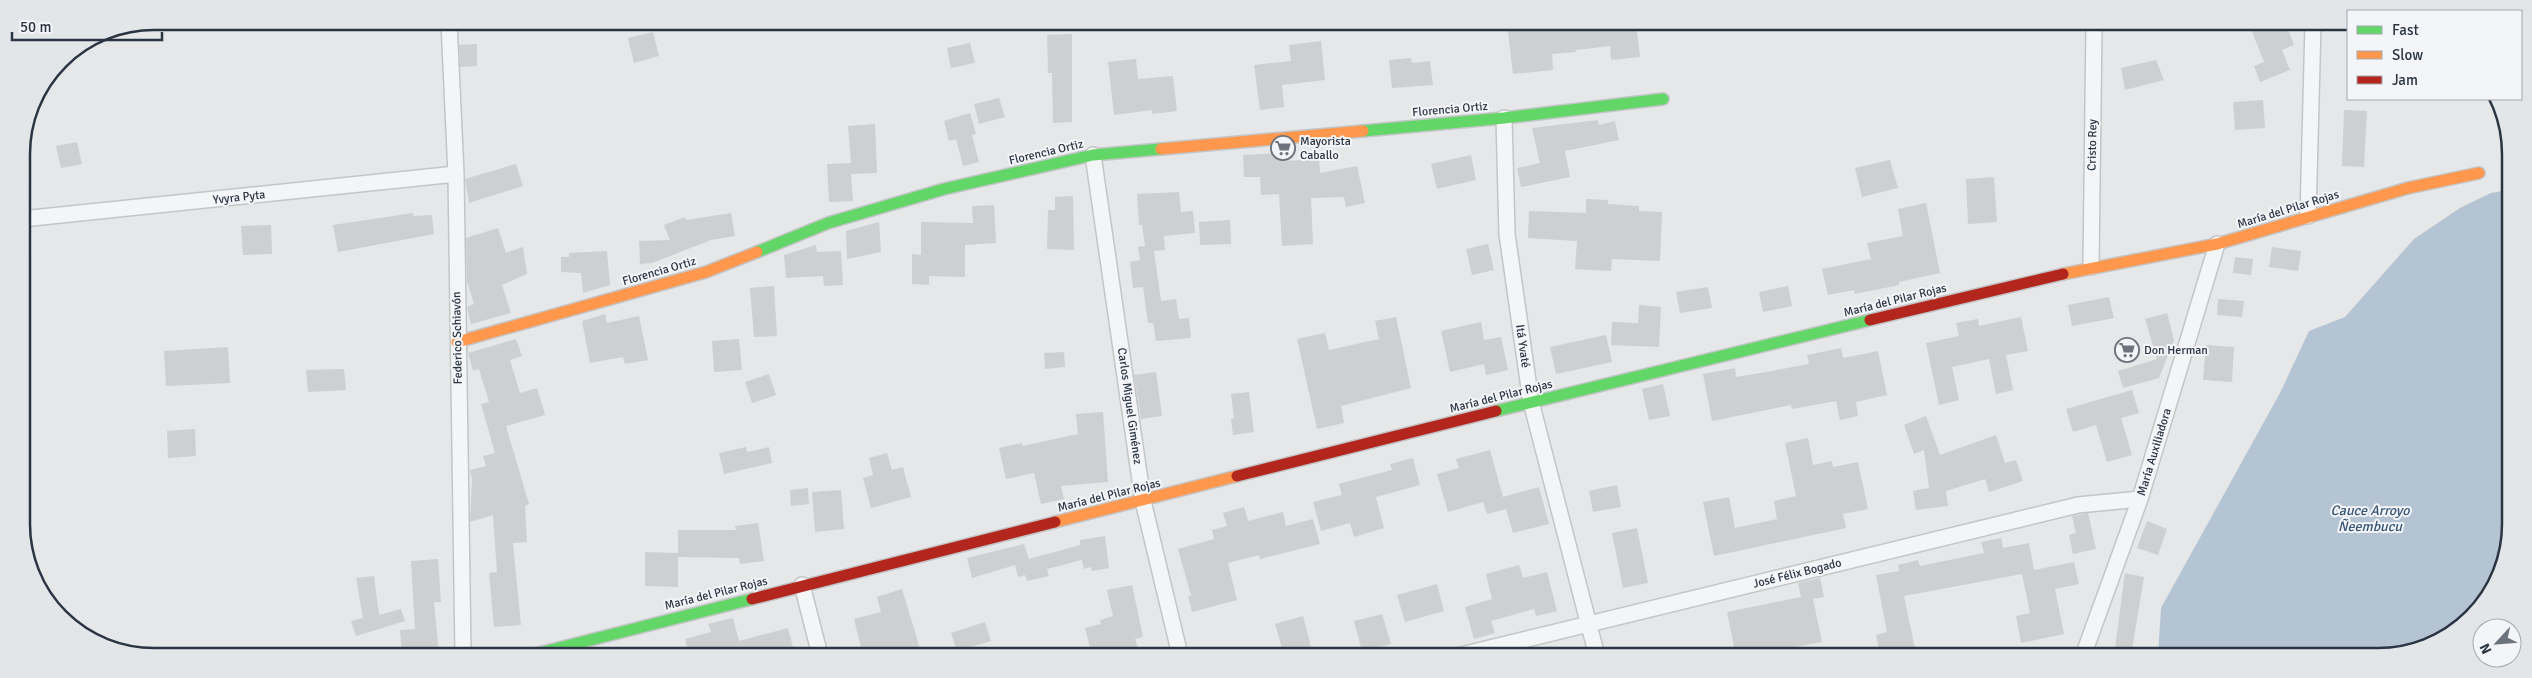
<svg xmlns="http://www.w3.org/2000/svg" width="2532" height="678" font-family="Signika,sans-serif">
<rect width="100%" height="100%" fill="#e5e7e9"/>
<path fill="#b5c4d3" d="M2508,190V550L2493,591L2465,624L2429,647L2387,656H2158L2161,608L2280,393L2309,331L2345,317L2414,239L2460,208L2491,193Z"/>
<path fill="#cdcfd1" d="M1507,23H1636L1640,57L1611,60L1610,46L1576,50V52L1552,54L1553,70L1513,74Z
M2249,24H2286L2294,45L2282,50L2290,70L2260,82L2254,66L2264,62Z
M653,32L659,56L634,63L628,38Z
M1072,34V122L1053,123L1052,73H1048L1047,35Z
M1321,41L1325,80L1282,85L1284,107L1260,110L1254,65L1291,61L1289,45Z
M970,43L975,63L951,68L947,48Z
M477,44V66L460,67L459,45Z
M1411,58L1412,63L1430,61L1433,85L1392,88L1389,60Z
M1136,59L1138,79L1173,76L1177,111L1152,114V110L1114,115L1108,62Z
M2156,60L2164,80L2125,90L2121,68Z
M999,98L1005,117L979,124L974,104Z
M2263,100L2265,128L2235,130L2233,102Z
M2344,110L2367,111L2364,167L2342,166Z
M970,113L976,134L972,135L979,162L963,166L956,139L949,141L944,121Z
M1598,120L1599,125L1615,121L1619,140L1565,151L1570,177L1521,187L1517,168L1540,163L1532,128Z
M875,124L877,173L851,174L853,201L829,202L827,164L851,163L848,126Z
M77,142L82,164L61,168L56,146Z
M1282,153L1283,161L1319,159L1320,173L1357,166L1365,203L1346,207L1344,197L1311,198L1313,244L1282,246L1279,194L1261,195L1260,177H1244L1243,155Z
M1471,155L1476,180L1437,189L1431,164Z
M1890,160L1898,188L1862,197L1855,168Z
M516,164L523,186L469,203L465,179Z
M1994,177L1997,222L1968,224L1966,179Z
M1179,192L1181,212L1193,211L1195,233L1164,236L1165,250L1154,251L1161,301L1176,299L1179,319L1189,318L1191,338L1156,341L1153,323H1148L1143,287L1133,288L1130,262L1140,260L1138,247L1145,246L1142,225H1139L1137,194Z
M1073,196L1074,250L1047,249L1048,210H1055V197Z
M1586,199L1608,200V204L1639,206V211L1662,212L1660,261L1612,259L1611,271L1575,269L1577,241L1528,238L1529,211L1586,213Z
M1926,203L1940,273L1899,282V285L1855,294L1854,290L1828,295L1822,269L1871,259L1867,243L1903,236L1898,209Z
M994,205L996,243L965,245V277L929,276V285L912,284V254L921,255V222L973,223L972,206Z
M413,213V216L432,215L434,234L338,252L333,225Z
M731,213L735,236L711,240L652,263L640,264L639,241L670,240L664,225L685,217L686,220Z
M1230,220L1231,244L1200,245L1199,222Z
M879,222L881,252L847,259L846,231Z
M271,225L272,254L243,255L241,226Z
M498,228L506,253L523,247L527,274L502,285L511,313L471,324L467,307L474,304L467,281L466,238Z
M1488,244L1494,270L1472,275L1466,249Z
M816,245L817,252L841,251L843,285L824,286L823,276L786,278L784,255Z
M2272,247L2301,251L2298,271L2269,267Z
M607,251L610,285L583,293L581,273L561,272V257H569V253Z
M2235,257L2253,259L2251,275L2233,273Z
M774,286L777,336L754,337L750,288Z
M1788,286L1792,306L1763,312L1759,292Z
M1708,287L1712,308L1680,313L1676,292Z
M2109,297L2114,318L2072,326L2068,305Z
M2218,299L2244,301L2242,317L2217,315Z
M1639,305L1661,307L1659,347L1611,345L1612,322L1638,323Z
M2167,313L2174,340L2159,378L2123,388L2118,371L2157,359L2145,319Z
M605,314L607,323L639,316L648,360L625,364L623,357L590,363L582,321Z
M1396,317L1411,388L1341,406L1344,423L1317,429L1297,339L1325,333L1329,350L1379,339L1375,321Z
M2021,317L2028,351L2006,355L2013,390L1996,394L1989,359L1952,367L1959,400L1939,405L1926,343L1959,336L1956,323L1978,319L1979,326Z
M1481,322L1484,340L1501,337L1508,370L1486,375L1484,364L1450,372L1441,331Z
M1606,335L1612,362L1556,374L1550,347Z
M516,339L522,356L510,360L520,393L537,388L545,415L506,426L529,504L525,506L527,542L513,543L521,625L494,627L489,573L497,572L493,515L470,522L472,479L470,470L486,466L483,456L495,453L481,404L489,402L479,369L473,371L468,353Z
M739,339L742,370L714,372L712,341Z
M2206,345L2234,347L2232,382L2203,380Z
M228,347L230,383L166,386L164,351Z
M1841,348L1843,358L1878,351L1887,395L1856,402L1858,416L1840,420L1836,401L1792,409L1791,405L1712,421L1703,374L1735,368L1736,377L1772,371L1809,364L1807,355Z
M1064,352L1065,367L1045,369L1044,353Z
M344,369L346,390L308,392L306,370Z
M1156,372L1162,416L1141,419L1134,375Z
M769,374L776,395L752,403L745,382Z
M1663,384L1670,416L1649,420L1642,389Z
M2132,390L2139,413L2121,418L2132,455L2107,462L2096,425L2073,432L2066,409Z
M1249,392L1254,432L1233,435L1231,419L1234,418L1231,394Z
M1103,412L1108,482L1061,486L1064,499L1041,504L1034,473L1006,479L999,448L1022,443L1023,446L1078,434L1076,414Z
M1926,416L1940,455L1996,435L2005,463L2016,460L2023,481L1989,492L1985,479L1946,491L1948,506L1916,510L1913,491L1929,488L1924,450L1914,454L1904,425Z
M195,429L196,456L168,458L167,431Z
M1808,438L1813,465L1832,461L1833,467L1858,462L1868,509L1843,514L1846,528L1714,556L1703,502L1729,497L1735,528L1777,519L1774,501L1796,496L1785,443Z
M746,447L747,452L769,447L772,463L724,474L719,453Z
M1490,450L1503,497L1539,487L1549,524L1513,533L1506,509L1487,514L1483,502L1448,512L1437,474L1459,468L1456,459Z
M887,453L892,470L903,467L911,497L871,508L863,478L873,475L869,458Z
M1413,458L1420,485L1376,497L1384,528L1354,537L1350,523L1321,531L1313,502L1342,495L1339,484L1392,470L1390,464Z
M1617,485L1621,507L1593,512L1589,491Z
M808,488L809,504L791,506L790,490Z
M841,490L844,529L815,532L812,492Z
M1244,507L1248,521L1283,512L1286,526L1313,519L1320,544L1260,559L1259,555L1228,563L1237,600L1192,612L1188,596H1191L1178,549L1214,539L1212,530L1227,526L1223,513Z
M2088,513L2096,549L2073,554L2069,535L2076,533L2072,516Z
M2147,521L2167,529L2158,555L2137,548Z
M758,523L764,561L740,564L739,558L678,557V587L645,586V552L678,553V530H736L735,526Z
M1637,528L1648,583L1623,588L1612,533Z
M1105,536L1109,568L1092,571L1091,567L1084,569L1082,560L1047,569L1049,576L1027,581L1025,575L1018,577L1015,565L972,578L967,558L1024,544L1029,559L1080,545V540Z
M2001,538L2003,548L2029,543L2034,570L2074,562L2079,584L2055,589L2064,634L2021,643L2016,616L2030,613L2022,574L1904,596L1915,649L1880,656L1876,635L1887,632L1876,575L1899,571L1898,565L1918,560L1920,566L1984,553L1981,542Z
M438,559L441,602H434L439,654H402L400,630L415,629L411,561Z
M1519,565L1523,578L1547,572L1557,611L1536,616L1534,609L1491,621L1495,633L1474,639L1465,607L1492,599L1486,574Z
M2125,573L2144,577L2131,656H2114Z
M374,576L379,615L401,609L405,621L356,636L351,621L363,618L356,578Z
M1820,578L1824,597L1813,599L1822,642L1764,653L1765,656H1736L1727,612L1801,597L1798,583Z
M1437,584L1444,611L1405,622L1397,595Z
M1132,585L1143,637L1135,639L1140,655H1092L1085,628L1101,624L1100,620L1113,616L1107,590Z
M902,589L922,655H863L854,619L881,612L877,597Z
M1382,614L1391,644L1362,651L1354,621Z
M1303,616L1313,655H1284L1275,624Z
M733,618L739,641L788,628L794,651L779,655H689L685,639L711,632L708,624Z
M985,622L991,641L957,651L951,633Z"/>
<g fill="none" stroke-linecap="round" stroke-linejoin="round">
<defs>
<path id="street" d="M449,22L456,174L463,654
M1504,118L1507,234L1531,402L1597,656
M1093,155L1143,501L1180,655
M2308,216L2313,24
M22,219L456,174
M2091,267L2094,23
M802,585L820,655
M1457,656L2078,505L2140,499
M2083,656L2140,499L2217,244"/>
<path id="fast" d="M1363,131L1504,118L1663,99
M757,252L828,223L944,189L1093,155L1161,149
M1496,411L1870,320
M531,655L752,599"/>
<path id="slow" d="M1161,149L1363,131
M2063,274L2217,244L2408,188L2479,173
M457,342L706,272L757,252
M1055,522L1237,476"/>
<path id="jam" d="M1870,320L2063,274
M1237,476L1496,411
M752,599L1055,522"/>
</defs>
<use href="#street" stroke="#c3c5c7" stroke-width="18"/>
<use href="#fast" stroke="#c3c5c7" stroke-width="14"/>
<use href="#slow" stroke="#c3c5c7" stroke-width="14"/>
<use href="#jam" stroke="#c3c5c7" stroke-width="14"/>
<use href="#street" stroke="#f4f5f6" stroke-width="15"/>
<use href="#fast" stroke="#63d668" stroke-width="11"/>
<use href="#slow" stroke="#ff974d" stroke-width="11"/>
<use href="#jam" stroke="#b3261e" stroke-width="11"/>
</g>
<defs>
<symbol id="supermarket-ring" viewBox="-11 -11 22 22"><circle r="9.5" fill="#f3f5f8" stroke="#6c737c" stroke-width="1.5"/><path d="M-6-5.5h2.5l.6 2H6L4.5 2H-2.5L-4.4-4H-6ZM-1.5 3.2a1.3 1.3 0 1 0 .1 0ZM3 3.2a1.3 1.3 0 1 0 .1 0Z" fill="#6c737c"/></symbol>
</defs>
<g fill-rule="evenodd">
<use href="#supermarket-ring" x="1269" y="134" width="28" height="28"/>
<use href="#supermarket-ring" x="2113" y="336" width="28" height="28"/>
</g>
<g text-anchor="middle" stroke-width="4" stroke-linejoin="round" paint-order="stroke">
<g font-size="12" fill="#2b3442" stroke="#f3f5f8">
<text transform="translate(1450 109) rotate(-5)" y="4">Florencia Ortiz</text>
<text transform="translate(2092 145) rotate(-89)" y="4">Cristo Rey</text>
<text transform="translate(1046 152) rotate(-13)" y="4">Florencia Ortiz</text>
<text transform="translate(239 197) rotate(-6)" y="4">Yvyra Pyta</text>
<text transform="translate(2288 209) rotate(-17)" y="4">María del Pilar Rojas</text>
<text transform="translate(659 271) rotate(-16)" y="4">Florencia Ortiz</text>
<text transform="translate(1895 300) rotate(-14)" y="4">María del Pilar Rojas</text>
<text transform="translate(457 338) rotate(-91)" y="4">Federico Schiavón</text>
<text transform="translate(1523 346) rotate(82)" y="4">Itá Yvaté</text>
<text transform="translate(1501 396) rotate(-14)" y="4">María del Pilar Rojas</text>
<text transform="translate(1130 406) rotate(82)" y="4">Carlos Miguel Giménez</text>
<text transform="translate(2154 452) rotate(-73)" y="4">María Auxiliadora</text>
<text transform="translate(1109 495) rotate(-14)" y="4">María del Pilar Rojas</text>
<text transform="translate(1797 573) rotate(-14)" y="4">José Félix Bogado</text>
<text transform="translate(716 593) rotate(-14)" y="4">María del Pilar Rojas</text>
</g>
<g font-size="12" fill="#2b3442" stroke="#f3f5f8" text-anchor="start">
<text x="1300" y="145">Mayorista<tspan x="1300" dy="14">Caballo</tspan></text>
<text x="2144" y="354">Don Herman</text>
</g>
<g font-size="14" font-style="italic" fill="#375575" stroke="#f3f5f8">
<text x="2370" y="515">Cauce Arroyo<tspan x="2370" dy="16">Ñeembucu</tspan></text>
</g>
</g>
<path d="M0 0H2532V678H0ZM154 30H2378A124 124 0 0 1 2502 154V524A124 124 0 0 1 2378 648H154A124 124 0 0 1 30 524V154A124 124 0 0 1 154 30Z" fill="#e3e6e9" fill-rule="evenodd"/>
<path fill="none" stroke="#2b3442" stroke-width="2.5" d="M154 30H2378A124 124 0 0 1 2502 154V524A124 124 0 0 1 2378 648H154A124 124 0 0 1 30 524V154A124 124 0 0 1 154 30Z"/>
<rect x="2347" y="10" width="175" height="90" fill="#f3f5f8" stroke="#a3a8af"/>
<rect x="2357" y="26" width="25" height="8" fill="#63d668" stroke="#a3a8af"/>
<text x="2392" y="35" font-size="15" fill="#2b3442">Fast</text>
<rect x="2357" y="51" width="25" height="8" fill="#ff974d" stroke="#a3a8af"/>
<text x="2392" y="60" font-size="15" fill="#2b3442">Slow</text>
<rect x="2357" y="76" width="25" height="8" fill="#b3261e" stroke="#a3a8af"/>
<text x="2392" y="85" font-size="15" fill="#2b3442">Jam</text>
<g transform="translate(2497 643) rotate(244)"><circle r="24" fill="#f3f5f8" stroke="#a3a8af"/>
<path d="M0-4L9 19L0 12L-9 19Z" fill="#6c737c"/>
<text y="-8" font-size="14" font-weight="bold" text-anchor="middle" fill="#2b3442">N</text>
</g>
<path d="M12 32v8h150v-8" fill="none" stroke="#2b3442" stroke-width="2.5"/>
<text x="20" y="32" font-size="15" fill="#2b3442" stroke="#f3f5f8" stroke-width="4" paint-order="stroke">50 m</text>
</svg>
